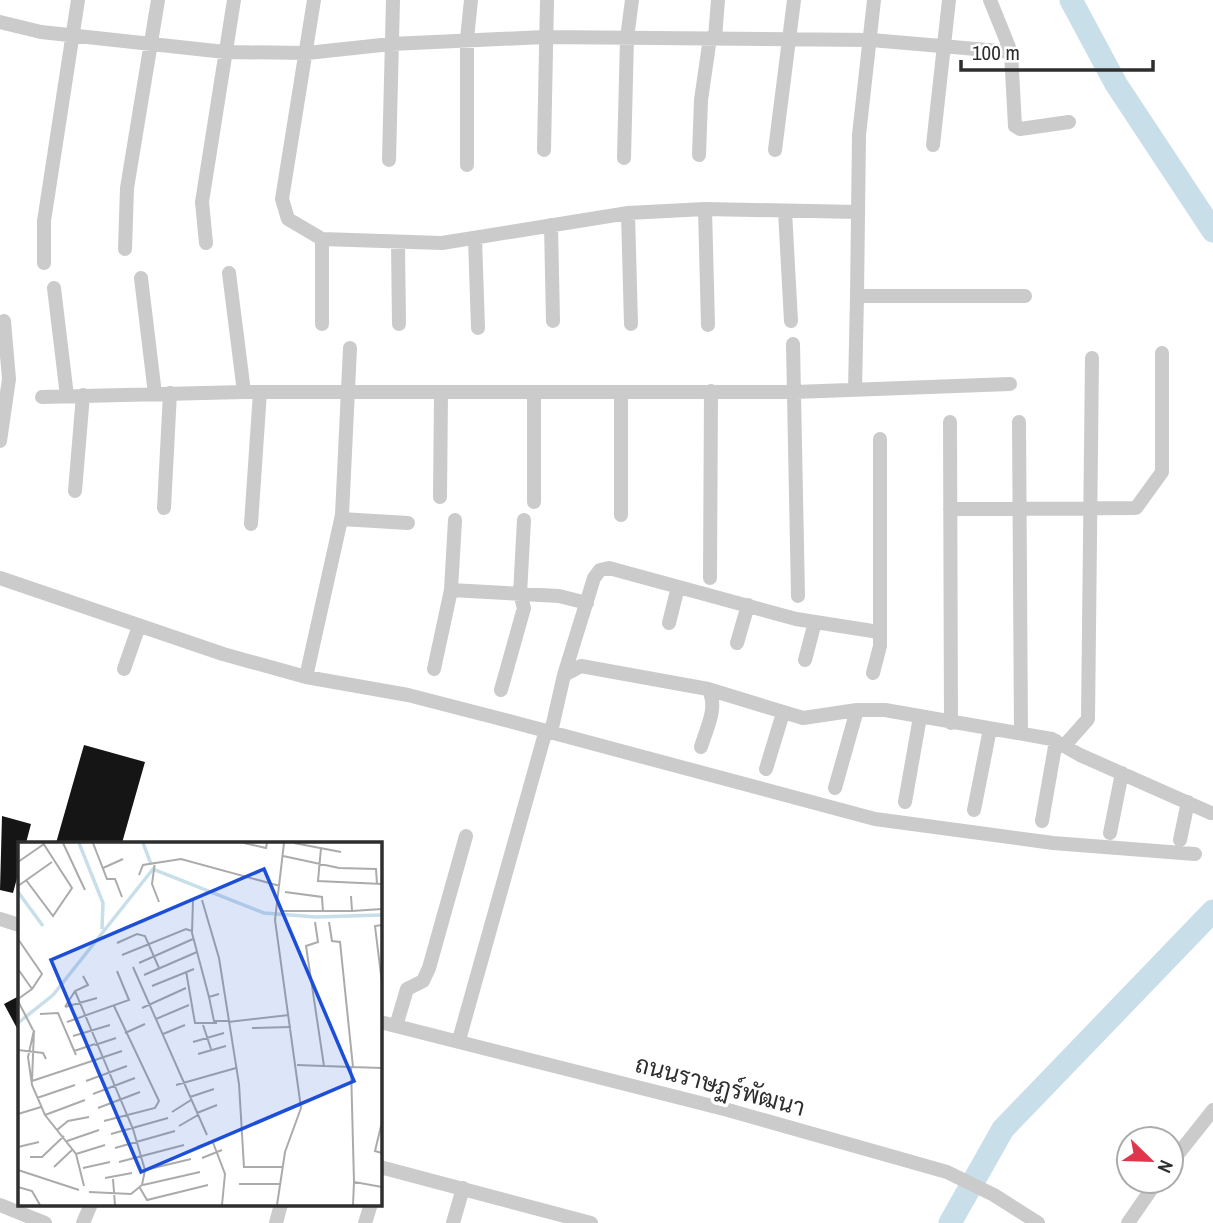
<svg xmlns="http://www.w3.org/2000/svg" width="1213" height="1223" font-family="'Archivo Narrow',Sarabun,sans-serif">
<rect width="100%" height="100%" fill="#fff"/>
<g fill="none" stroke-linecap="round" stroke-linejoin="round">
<path stroke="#c8dfea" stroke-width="23" d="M1071,0L1116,84L1213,231
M950,1223L1003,1129L1213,911"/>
</g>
<path fill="#151515" d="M84,745L145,762L122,843H56Z
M2,816L31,824L26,843H19V871L13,893L0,890Z
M19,996V1032L4,1004Z"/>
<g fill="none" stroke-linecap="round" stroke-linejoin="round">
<path stroke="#cbcbcb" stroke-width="14" d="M314,0L282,199L288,219L322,239L442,243L628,213L705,209L858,212
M874,0L859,135L857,296H1025
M990,0L1011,52L1015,126L1020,129L1069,122
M0,22L41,32L225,52L307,53L391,44L544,37L871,40L1011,52
M715,38L718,0
M933,145L949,0
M544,150L547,0
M775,150L794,0
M699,155L701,100L710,38
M624,158L627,38L632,0
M389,160L393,0
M467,165V39L471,0
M705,209L708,325
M785,211L791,321
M628,213L631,324
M551,225L553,321
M322,239V324
M475,239L478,328
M206,243L202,202L234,0
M398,244L399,324
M125,249L127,188L158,0
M44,263V221L78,0
M229,273L244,392
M141,278L155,394
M54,288L67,396
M793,344L798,596
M855,390L857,296
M534,393V502
M42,397L244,392H795L1010,384
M950,422L951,723
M1019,422L1021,733
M0,441L9,379L4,321
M75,491L83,395
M440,497L441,394
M164,508L170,393
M950,509L1136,508L1162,472V353
M621,515V392
M341,519L408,523
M251,524L260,392
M0,578L223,654L306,677L408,695L505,720L875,819L1053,843L1195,854
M710,578L711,391
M451,590L559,596L587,603
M669,623L678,587
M737,643L748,605
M805,660L815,622
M124,669L139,626
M434,669L451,590L455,520
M873,673L880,646V439
M564,675L594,578L600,570L609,568L796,619L879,632
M306,677L342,515L350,348
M708,689L803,718L857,710H885L1052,739L1080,755L1211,813
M501,690L524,608L520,594L524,520
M551,732L564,675L581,666L708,689C719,707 706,729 701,747
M1065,745L1088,719L1092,358
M766,769L783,713
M835,788L857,710
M905,802L920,717
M974,810L990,729
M1042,821L1056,741
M1110,833L1122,773
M1180,840L1188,802
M0,919L19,925
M380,1022L728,1110L947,1172L994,1195L1038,1223
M396,1026L407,989L423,981L429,968L466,836
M459,1040L546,730
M1171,1163L1213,1110
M380,1167L591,1223
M0,1205L45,1223
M83,1223L91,1204
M276,1223L281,1204
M365,1223L371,1204
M453,1223L463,1188
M1128,1223L1157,1181"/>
</g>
<g text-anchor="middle" stroke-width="7" stroke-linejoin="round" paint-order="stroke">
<g font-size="24" fill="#2e2e2e" stroke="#fff">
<text transform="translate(720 1086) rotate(15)" y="8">ถนนราษฏร์พัฒนา</text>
</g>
</g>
<g transform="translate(18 842)">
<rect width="364" height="364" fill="#fff"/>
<path fill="none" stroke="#c8dfea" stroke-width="3.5" d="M61,1L85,61L84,87M125,1L133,22M0,50L25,84M0,181L35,153L135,27L246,71L298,75L364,73"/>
<path fill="none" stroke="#ababab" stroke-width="2" d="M45,1L67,48M75,1L89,37H97L104,55M226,1L248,6L249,1M276,1L323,10M303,6L300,39L364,42M265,14L321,26L358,27L359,42M0,20L26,2M137,20L134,42L141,60M85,26L105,17M121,33L125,23L163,17L262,44M8,38L35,74L54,46L25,1M0,44L34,20M267,50L304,55L305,70M175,58L174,91L191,155M184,58L201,116L221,242L226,325H265M264,69H334L333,54M334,69L364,67M297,80L300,100L288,104L306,224M311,80L314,99L322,100L335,225M364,83L357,84L364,141M0,97L24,132L14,147L0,157M99,101L119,92L127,94L141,126M104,113L168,87L174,89M121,121L175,97M115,125L189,293M0,127L14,147M168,129L177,181H199M126,133L179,110M134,144L176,127M57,149L115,287L127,328L124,343L113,352L71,350M201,152L191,155L196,179H210M0,159L15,188M47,165L57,149L70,143L65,134M47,165L79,156M124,166L168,146M22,172L40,171L58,213M138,177L171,163M49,180L111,158L99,129M210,180L271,173M185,183L193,207M234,186L273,185M107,191L127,182M145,192L167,183M55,194L92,183M175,200L206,191M77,203L98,196M0,208L25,211L28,217M56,209L77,202M180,212L208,204M279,223L333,225L336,340L364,345M334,225L364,226M14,239L16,188L10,215L14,243L27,273L58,312L66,344M14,239L104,209M68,239L109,224M158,243L218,226M75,252L117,236M172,255L196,247M19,256L57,243M80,266L122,250M154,270L173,258M179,271L199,263M0,272L23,265M27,273L67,258M86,279L137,266L141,259L96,164M364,280L357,309L364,311M161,284L180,273M39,288L50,279L71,275M93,292L150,276M194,298L207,332L204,363M49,299L81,288M0,305L21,300M179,305L201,297M97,306L157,289M58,312L87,303M12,315H24L46,294M184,316L204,308M101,320L166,303M36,325L55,307M65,326L92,320M0,328L61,348M127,328L173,317M87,336L114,331M95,337L97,363M221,342H262M125,343L182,330M0,345L14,349L22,363M122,346L129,358L190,343M259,363L267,310L283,266L257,78L266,1M335,363L336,340"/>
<path fill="#1d4ed8" fill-opacity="0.15" stroke="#1d4ed8" stroke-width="3.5" d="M246,27L336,239L123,330L33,118Z"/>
<rect width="364" height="364" fill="none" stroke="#2e2e2e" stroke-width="3.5"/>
</g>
<g transform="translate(1150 1160) rotate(113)"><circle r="33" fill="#ffffff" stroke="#ababab" stroke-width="2"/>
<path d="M0-5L12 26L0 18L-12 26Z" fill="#df354d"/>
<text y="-10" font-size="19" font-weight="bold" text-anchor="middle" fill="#2e2e2e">N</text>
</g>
<path d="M961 60v10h192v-10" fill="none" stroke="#2e2e2e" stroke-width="3.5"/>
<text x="972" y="60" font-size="21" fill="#2e2e2e" stroke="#ffffff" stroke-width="5" paint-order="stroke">100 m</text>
</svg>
